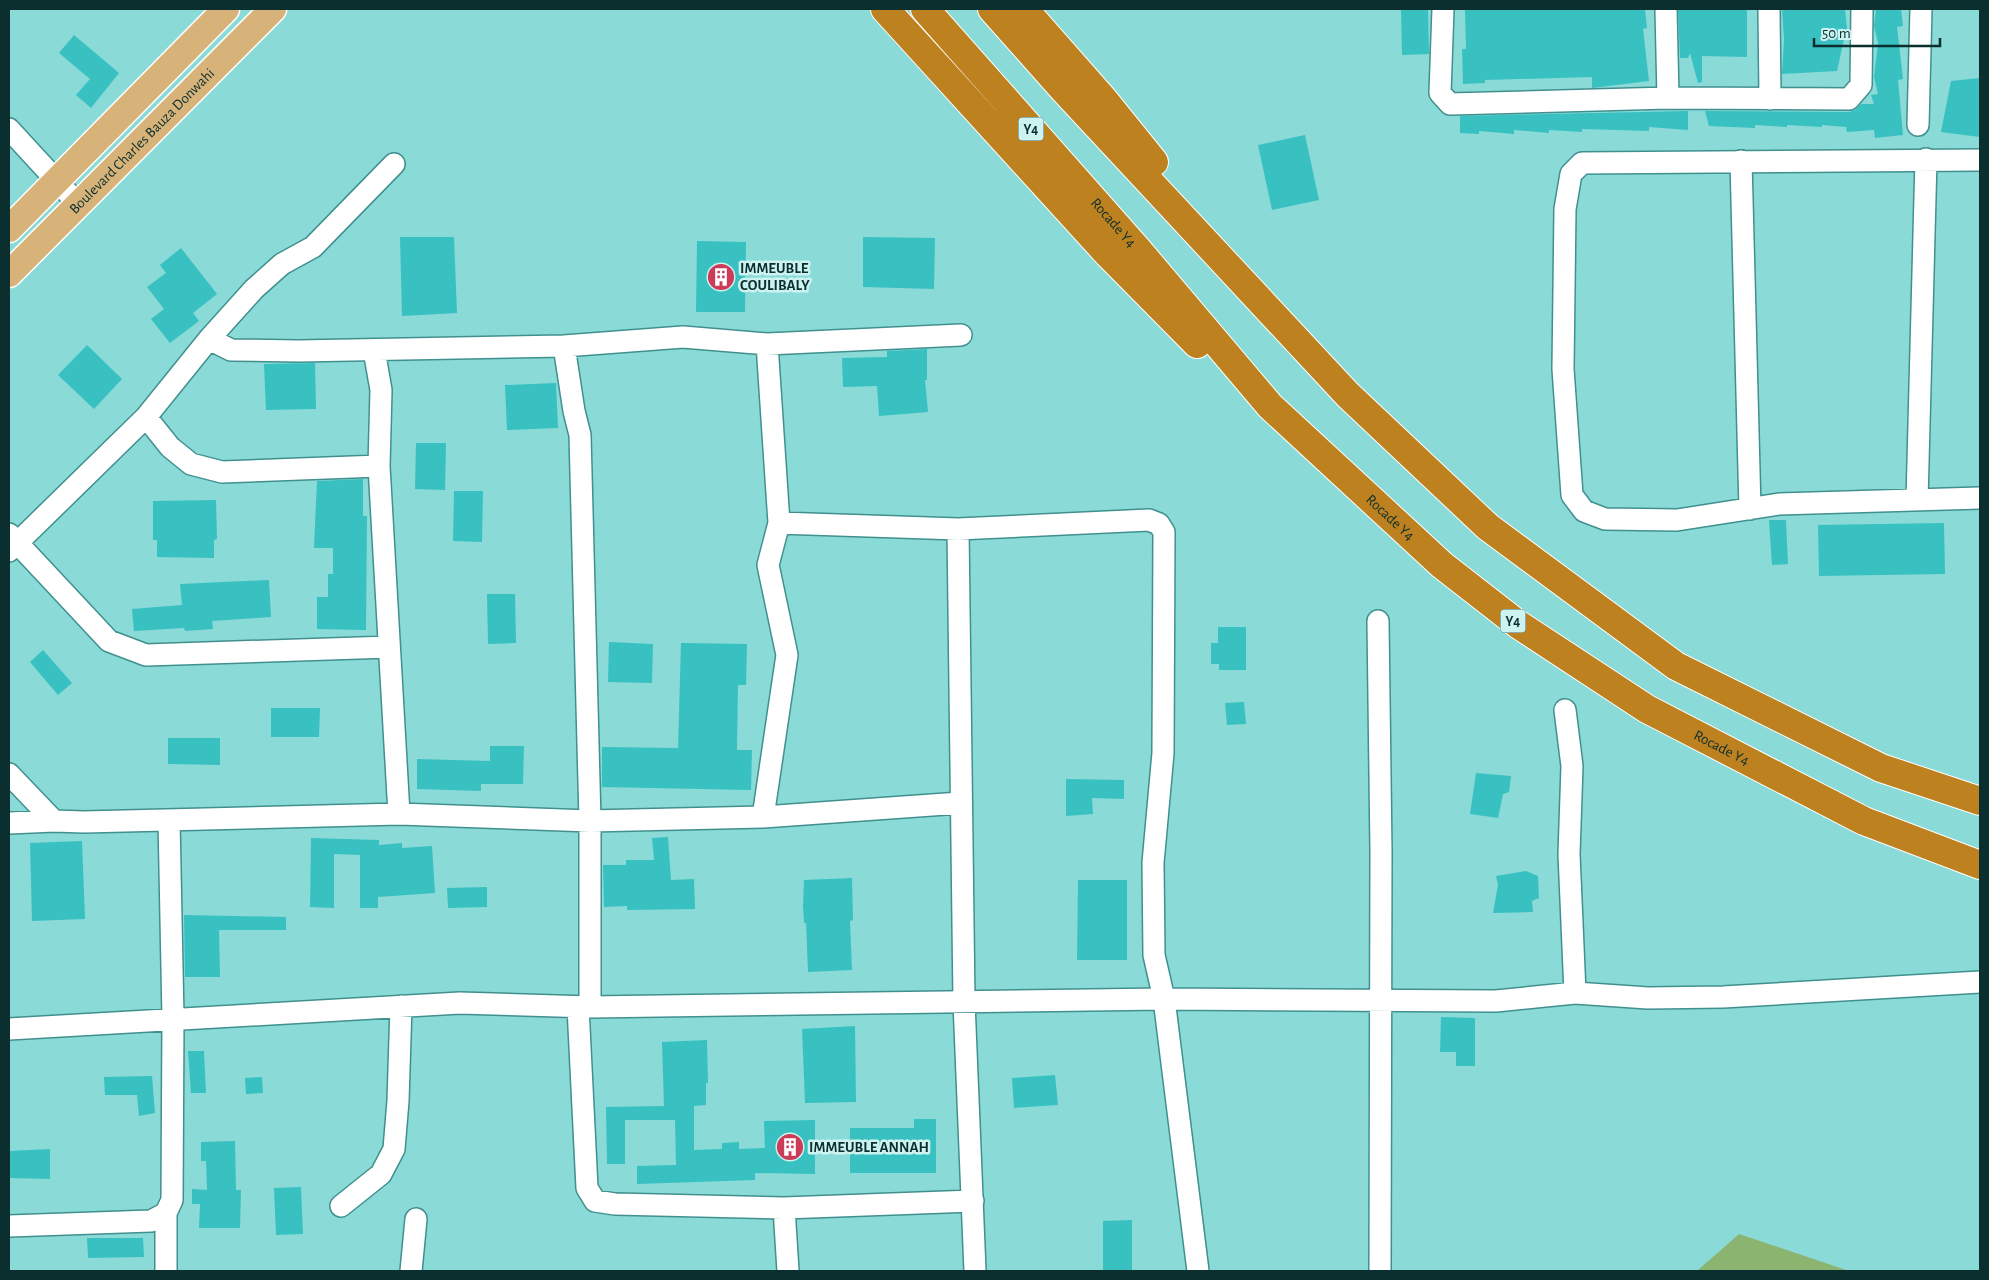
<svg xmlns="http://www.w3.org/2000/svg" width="1989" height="1280" font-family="'Alegreya Sans',sans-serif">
<rect width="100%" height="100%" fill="#8adad8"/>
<path fill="#8bb471" d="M1739,1234L1849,1271H1697Z"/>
<path fill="#38c1c0" d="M1401,9H1428L1429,54L1402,55Z
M1465,9H1645L1647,28L1643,29L1649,81L1592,88V77L1485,80V83L1463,84L1462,49H1466Z
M1678,9H1747V57L1702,56V82L1698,83L1690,53L1688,58H1680Z
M1782,9H1845L1848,38L1844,39L1837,71L1782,74L1784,40Z
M1876,9H1901L1903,26L1897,27L1903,79L1898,80L1903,135L1875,138L1874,130L1847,132L1846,127L1822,125V127L1787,125V127L1755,125V128L1709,126L1705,111L1849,112L1855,110L1861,104H1874L1871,95L1878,94L1874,77L1878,43L1874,26Z
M74,35L119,73L91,108L76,95L90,79L59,53Z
M1980,78V137L1941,132L1951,81Z
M1688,111V130L1649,127V131L1582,129V132L1549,130V133L1514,130V134L1479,131V134L1460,133V116Z
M1305,135L1319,200L1272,210L1258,145Z
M400,237H454L457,313L402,316Z
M863,237L935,238L934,289L863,287Z
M697,241L746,242L745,312H696Z
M181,248L217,294L193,313L199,321L170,343L151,319L164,309L147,287L166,273L160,265Z
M87,345L122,379L94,409L58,375Z
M927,349V380H925L928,412L879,416L877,386L843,387L842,358L887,357V351Z
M315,363L316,409L266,410L264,364Z
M556,383L558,428L507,430L505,385Z
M416,443H446L445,490L415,489Z
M363,479V516H367L366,630L317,629V597H328V574H333V548H314L317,481Z
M454,491H483L482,542L453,541Z
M216,500L217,539L214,540V558L157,557V540H153V501Z
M1769,520H1786L1788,564L1772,565Z
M1944,523L1945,574L1819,576L1818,525Z
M269,580L271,617L212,621L213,629L185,631L184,628L134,631L132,609L182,605L180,584Z
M487,594H515L516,643L488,644Z
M1218,627H1246V670H1219V664H1211V643H1218Z
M609,642L653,644L652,683L608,682Z
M681,643L747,644L746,685H738L737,750H752L751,790L602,787V747L678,748Z
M43,650L72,683L58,695L30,662Z
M1244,702L1246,724L1227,725L1225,703Z
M271,708H320L319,737H271Z
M168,738H220V765L168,764Z
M490,746H524L523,784H481V791L417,789V759L490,761Z
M1476,773L1511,776L1509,792L1503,794L1498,818L1470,814Z
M1066,779L1124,780V799L1092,798L1093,814L1066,816Z
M668,837L671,880L694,879L695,909L627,910V906L604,907L603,865H626V860H654L652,838Z
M311,838L379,840V845L402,843V848L432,846L435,893L378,897V908H360V855L334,854V908L310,907Z
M82,841L85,919L32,921L30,843Z
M1526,871L1538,876L1539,898L1532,901L1533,912L1493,913L1498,885L1496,876Z
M852,878L853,920L850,921L852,970L808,972L806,923H804L803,906L804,880Z
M1078,880H1127V960H1077Z
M487,887V907L448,908L447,888Z
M184,915L286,917V930H219L220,977H185Z
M1441,1017L1475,1018V1066H1456V1052H1440Z
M855,1026L856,1102L805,1103L802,1029Z
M707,1040L708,1083H706V1105L694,1106V1150L722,1149V1143L739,1142V1149L765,1148L764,1121L815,1120V1174L755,1173V1180L637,1184V1166L676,1165L675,1120H625V1164H607L606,1107L664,1106L662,1042Z
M188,1051H204L206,1093H191Z
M1055,1075L1058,1105L1014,1108L1012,1078Z
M152,1076L155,1113L139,1116L137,1095H105L104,1077Z
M262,1077L263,1093L246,1094L245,1078Z
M914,1119H936V1173H850V1128H914Z
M235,1141L236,1190H241L240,1228H199L200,1204H192V1189L207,1190L206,1161H201V1142Z
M50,1149V1179L9,1178V1151Z
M301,1187L303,1234L276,1235L274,1188Z
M1132,1220V1271H1103V1221Z
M87,1238H143L144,1257L88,1258Z"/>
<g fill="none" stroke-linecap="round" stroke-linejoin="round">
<defs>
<path id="minor" d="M1443,9L1440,93L1450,104L1668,98L1849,99L1861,85L1862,9
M1666,9L1668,98
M1769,9L1770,99
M1918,125L1921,9
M9,129L78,204
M1980,160L1582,163L1571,174L1565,209L1563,369L1572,495L1584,511L1605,519L1677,520L1779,504L1980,498
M1741,161L1750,509
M209,339L231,350L298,351L564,346L683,337L767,344L961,335
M564,346L574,411L580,435L590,821V1007
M374,350L381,390L379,466L399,814
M146,417L170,447L191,464L222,472L379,466
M1917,500L1926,159
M779,523L958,529
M9,534L109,641L146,655L389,647
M9,551L146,417L209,339L254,289L282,264L313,247L394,164
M1378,621L1381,852L1380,1271
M1565,710L1572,766L1569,854L1575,993
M9,774L54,821
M763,817L787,655L768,565L779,523L767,344
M9,823L54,821L84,822L399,814L590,821L763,817L960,803
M578,1007L587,1188L595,1201L615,1204L784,1208L973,1201
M9,1029L460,1003L590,1007L1164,999L1496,1001L1575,993L1648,998L1723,997L1980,982
M341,1206L381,1174L394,1149L398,1101L401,1006
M784,1208L788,1271
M166,1213V1271
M9,1226L151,1221L166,1213L172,1200L173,1018L169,820
M411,1271L416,1219
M975,1271L964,1002L958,529L1149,520L1159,524L1164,532L1163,753L1153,863L1154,955L1164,999L1198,1271"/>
<g id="major">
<path d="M9,229L226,9"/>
<path id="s1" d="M9,274L273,9"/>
</g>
<g id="highway">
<path d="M885,9L1108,254L1197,344"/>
<path id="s2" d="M925,9L1138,250L1270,406L1442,565L1519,625L1647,709L1864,821L1980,865"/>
<path d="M992,9L1064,90L1348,395L1488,527L1676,666L1881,768L1980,801"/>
<path d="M1024,9L1104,100L1154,162"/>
</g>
</defs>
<use href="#minor" stroke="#40908f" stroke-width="24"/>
<use href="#major" stroke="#fff" stroke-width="29"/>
<use href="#highway" stroke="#fff" stroke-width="30"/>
<use href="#minor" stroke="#fff" stroke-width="21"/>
<use href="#major" stroke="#d7b379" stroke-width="26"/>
<use href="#highway" stroke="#bd811f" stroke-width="28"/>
</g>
<defs>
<symbol id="building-disc" viewBox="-11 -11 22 22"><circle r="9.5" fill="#cc3b57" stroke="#cdf3f1"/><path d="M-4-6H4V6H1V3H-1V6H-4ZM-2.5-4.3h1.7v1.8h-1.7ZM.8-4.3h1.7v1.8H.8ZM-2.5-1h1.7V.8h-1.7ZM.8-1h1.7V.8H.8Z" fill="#fff"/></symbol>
</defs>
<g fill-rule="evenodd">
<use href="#building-disc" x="705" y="261" width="32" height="32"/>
<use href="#building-disc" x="774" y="1131" width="32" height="32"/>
</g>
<g text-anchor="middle" stroke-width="5" stroke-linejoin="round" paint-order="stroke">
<g fill="#cdf3f1" stroke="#456968" stroke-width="1">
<rect x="1018.5" y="117.5" width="25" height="23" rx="4"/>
<rect x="1500.5" y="609.5" width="25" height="23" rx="4"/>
</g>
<g font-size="14" font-weight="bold" fill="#0b2e2e">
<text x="1031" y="134">Y4</text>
<text x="1513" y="626">Y4</text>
</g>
<g font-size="15" fill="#0b2e2e" stroke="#cdf3f1">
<text dy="5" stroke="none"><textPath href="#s1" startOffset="188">Boulevard Charles Bauza Donwahi</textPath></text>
<text dy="5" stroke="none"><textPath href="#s2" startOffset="285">Rocade Y4</textPath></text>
<text dy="5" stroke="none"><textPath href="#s2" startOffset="690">Rocade Y4</textPath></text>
<text dy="5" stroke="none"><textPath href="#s2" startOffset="1095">Rocade Y4</textPath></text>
</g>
<g font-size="15" font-weight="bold" fill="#0b2e2e" stroke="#cdf3f1" text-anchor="start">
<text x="740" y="273">IMMEUBLE<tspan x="740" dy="17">COULIBALY</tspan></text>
<text x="809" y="1152">IMMEUBLE ANNAH</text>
</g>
</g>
<rect width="1989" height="1280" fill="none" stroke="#0b2e2e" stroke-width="20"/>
<path d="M1814 38v8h126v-8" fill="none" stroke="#0b2e2e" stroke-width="2.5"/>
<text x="1822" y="38" font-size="15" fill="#0b2e2e" stroke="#cdf3f1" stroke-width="4" paint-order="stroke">50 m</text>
</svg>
